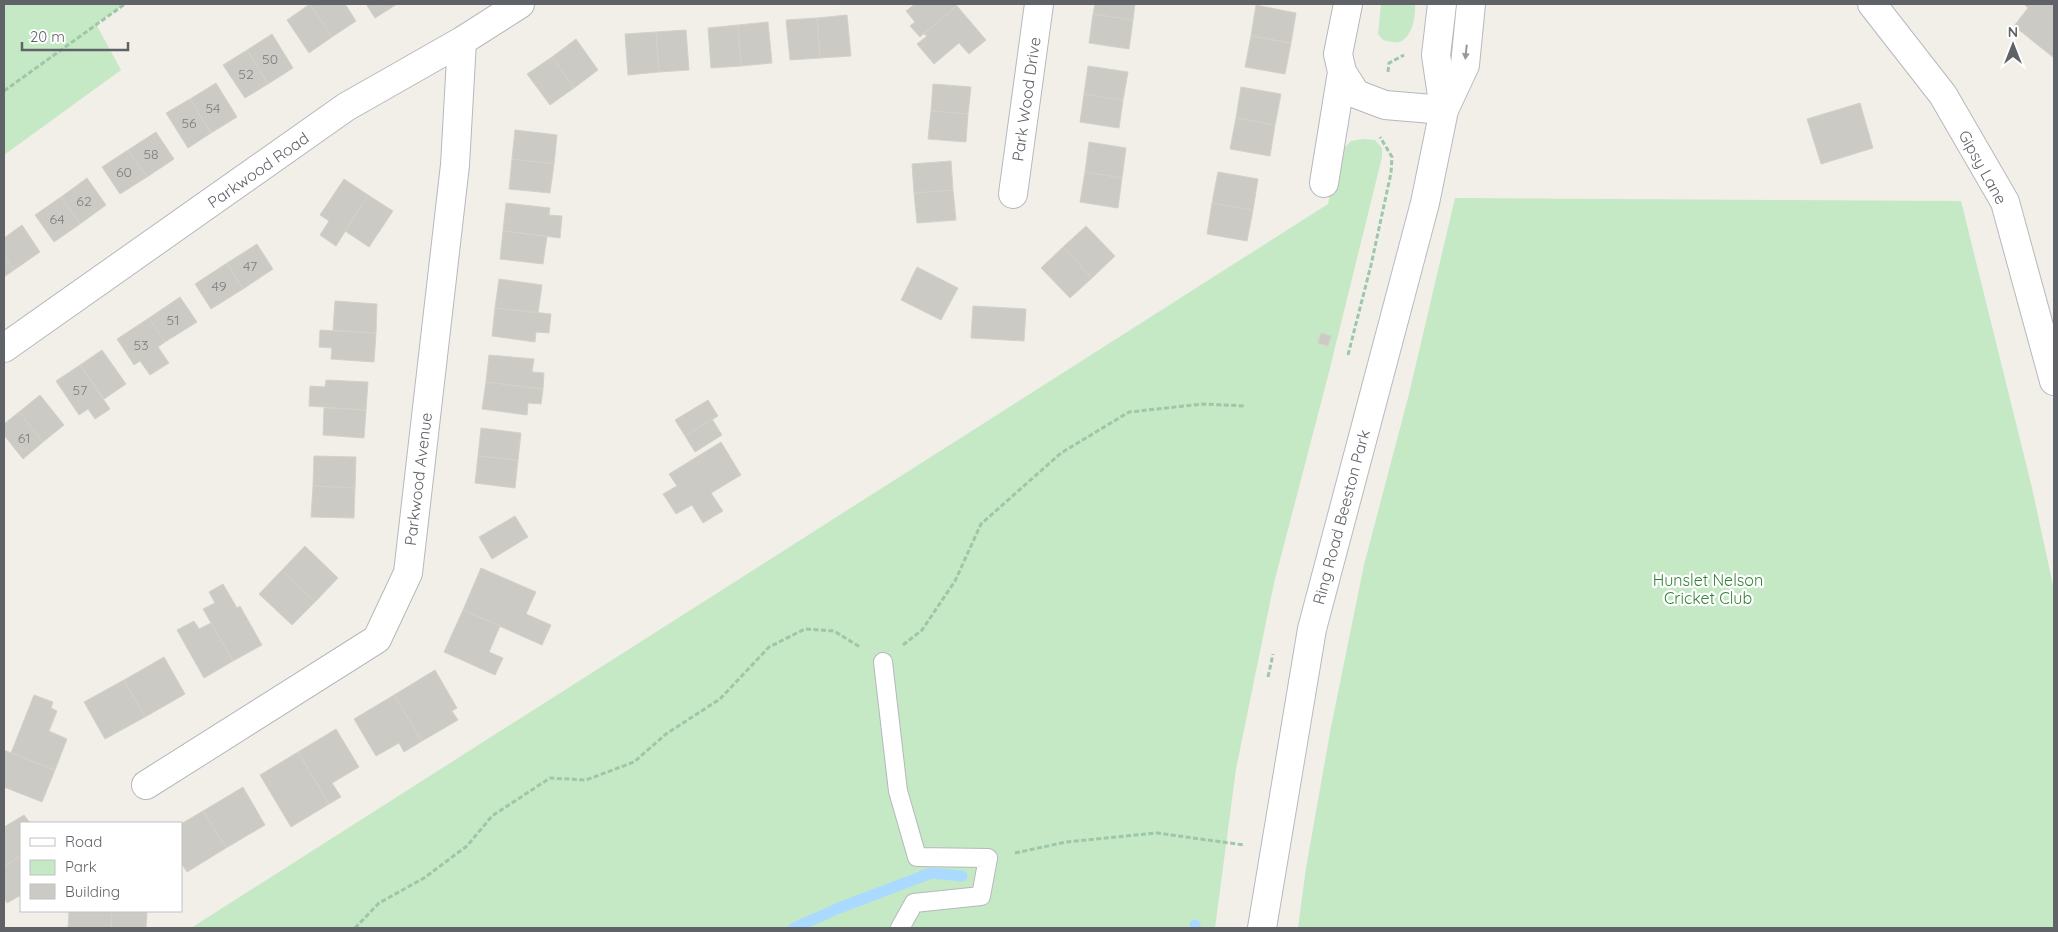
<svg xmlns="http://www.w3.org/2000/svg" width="2058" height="932" font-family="Quicksand,sans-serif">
<rect width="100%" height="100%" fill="#f1efe8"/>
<path fill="#c5e8c5" d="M4,4H125L96,24L121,70L4,155Z
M1381,4H1415C1416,16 1412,38 1399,42C1394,43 1388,41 1383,40L1378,34Z
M1363,139L1375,140L1382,148V157L1328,376L1274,583L1236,769L1215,928H191L1328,204L1338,155L1351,141Z
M1455,198L1961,201L2032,488L2054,590V928H1298L1306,868L1331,727L1364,565L1409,394Z"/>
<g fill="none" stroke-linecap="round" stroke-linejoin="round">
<path stroke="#aadaff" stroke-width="11" d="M794,928L839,908L931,873L962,876
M1195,928V925"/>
</g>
<path fill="#cccac5" stroke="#d6d1c6" d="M310,4L332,37L309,53L287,20Z
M310,4H345L356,21L332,37Z
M366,4H397L375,18Z
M915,4H955L957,6L920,37L910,26L915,22L906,11Z
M1095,4H1135L1133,20L1093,14Z
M2024,4H2054V58L2014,26L2028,8Z
M1256,5L1296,13L1291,43L1251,36Z
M957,6L986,40L969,54L959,43L934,64L917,44L927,36L924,34Z
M1093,14L1133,20L1129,49L1089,43Z
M847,15L851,56L820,58L817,18Z
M817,18L820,58L790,60L786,20Z
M768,22L772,63L741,66L738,25Z
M738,25L741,66L711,68L708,28Z
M686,30L689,70L659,72L656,32Z
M656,32L659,72L628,75L625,34Z
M272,34L293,68L268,84L247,50Z
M1251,36L1291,43L1285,74L1245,67Z
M576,39L598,70L574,88L552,57Z
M247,50L268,84L245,98L223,65Z
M552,57L574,88L550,105L527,74Z
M1088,66L1128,72L1123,100L1084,94Z
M216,83L237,117L211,133L190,99Z
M933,84L971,87L968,114L931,111Z
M1241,87L1281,94L1275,125L1236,118Z
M1084,94L1123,100L1119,128L1080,122Z
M190,99L211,133L188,148L166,113Z
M1860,103L1873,148L1821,164L1807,119Z
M931,111L968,114L966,142L928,139Z
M1236,118L1275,125L1270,156L1230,149Z
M515,130L557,135L554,164L512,159Z
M156,132L174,159L147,177L128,150Z
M1089,142L1126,148L1122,178L1085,172Z
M128,150L147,177L120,194L102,167Z
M512,159L554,164L550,193L509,189Z
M951,161L953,190L914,193L912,164Z
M1085,172L1122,178L1118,208L1080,202Z
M1218,172L1258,179L1253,210L1212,203Z
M87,178L106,205L80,224L61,197Z
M344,179L368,195L336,246L320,235L329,221L320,215Z
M953,190L956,220L917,223L914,193Z
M368,195L393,211L369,247L345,231Z
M61,197L80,224L54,242L35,215Z
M506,203L550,208L549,215L562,216L560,238L503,231Z
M1212,203L1253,210L1247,241L1207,234Z
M22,225L40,252L14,270L4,255V238Z
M1086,226L1115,256L1092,278L1063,247Z
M503,231L547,236L543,264L500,259Z
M257,244L273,269L243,289L227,263Z
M1063,247L1092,278L1070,298L1041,268Z
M4,255L14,270L4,277Z
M227,263L243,289L211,309L195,284Z
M917,267L958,288L941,320L901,300Z
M499,279L542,285L538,313L495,308Z
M180,297L197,322L165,342L149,318Z
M335,301L377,304L376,333L333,330Z
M973,306L1026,309L1024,341L971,338Z
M495,308L551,314L549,333L536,332L535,342L492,336Z
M149,318L165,342L158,347L169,363L150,375L140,361L134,365L117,339Z
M320,330L376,333L374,362L331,359L332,348L319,347Z
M1321,333L1331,336L1328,346L1318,343Z
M102,350L126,384L104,399L80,365Z
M489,355L534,359L532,372L544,373L543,389L486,382Z
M80,365L110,409L95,419L88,409L79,415L56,381Z
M326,380L368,382L366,410L309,406L310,386L325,387Z
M486,382L543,389L541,404L528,403L527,415L482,409Z
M40,395L64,425L43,442L19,412Z
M708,400L718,416L685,436L675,420Z
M324,408L366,410L364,438L323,435Z
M19,412L43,442L23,459L4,435V424Z
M712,419L722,435L695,452L685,436Z
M481,428L521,433L518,460L478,456Z
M721,442L741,475L711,493L723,511L703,523L692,505L676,514L663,494L677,486L669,474Z
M314,456L356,457L355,488L313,486Z
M478,456L518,460L515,488L475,483Z
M313,486L355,488L354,518L311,517Z
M515,516L528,537L492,559L479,537Z
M305,546L338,578L315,602L282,570Z
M481,568L536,592L526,614L551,625L542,645L463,610Z
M282,570L315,602L292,625L259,594Z
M223,584L237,608L240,606L262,645L233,661L203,609L215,603L209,592Z
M463,610L500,626L489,652L503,658L495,675L444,652Z
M194,621L199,629L211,623L233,661L204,678L177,630Z
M164,657L185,694L145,717L124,680Z
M435,670L457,708L452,711L458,720L422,741L394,695Z
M124,680L145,717L105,739L84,702Z
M34,695L53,702L51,708L57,711L49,731L67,739L55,770L11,753Z
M394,695L422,741L404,752L399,743L376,756L354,719Z
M336,729L359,767L332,783L341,797L329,804L298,752Z
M4,750L55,770L42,802L4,787Z
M298,752L329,804L291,827L260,775Z
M243,787L265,825L226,848L203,811Z
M203,811L226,848L187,872L181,863V824Z
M24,815L30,823H21V856L4,866V827Z
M21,856V895L7,903L4,898V866Z
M69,911H112L111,928H68Z
M112,911H147L146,928H111Z"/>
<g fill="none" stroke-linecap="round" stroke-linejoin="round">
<defs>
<path id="lane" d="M883,662L898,791L917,857L988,858L981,896L914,903L900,928"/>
<path id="street" d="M1348,4L1338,54L1342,72L1356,94L1385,105L1444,110
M1872,4L1943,95L2005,202L2054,381
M1324,183L1342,72
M1013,194L1039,4
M4,348L346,107L462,41L520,4
M146,785L377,639L408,573L455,165L462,41"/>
<path id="secondary" d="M1442,4L1436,55L1444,110
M1262,928L1312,629L1425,203L1444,110L1465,65L1471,4"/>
</defs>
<use href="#lane" stroke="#b5b8bc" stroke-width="20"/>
<use href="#street" stroke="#b5b8bc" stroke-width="30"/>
<use href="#secondary" stroke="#b6babf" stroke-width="30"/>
<path stroke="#9cc7a9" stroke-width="3" stroke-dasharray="5 2.5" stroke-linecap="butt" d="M1388,72L1389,63L1404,55
M4,91L125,4
M1348,355L1371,265L1391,173L1392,157L1380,137
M903,645L922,630L955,581L981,524L1061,453L1129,412L1203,404L1245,406
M1268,677L1273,654
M1015,853L1066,842L1157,833L1244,845
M355,928L379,903L424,878L467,846L492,816L550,778L586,780L634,762L666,734L720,699L769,647L805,629L834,631L860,647"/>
<use href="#lane" stroke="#fff" stroke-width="18"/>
<use href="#street" stroke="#fff" stroke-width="28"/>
<use href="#secondary" stroke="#fff" stroke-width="28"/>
</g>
<defs><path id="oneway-solid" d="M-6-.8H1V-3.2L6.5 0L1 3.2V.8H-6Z" transform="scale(1.25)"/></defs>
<use fill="#979a9d" href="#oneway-solid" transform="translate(1466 52) rotate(96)"/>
<g text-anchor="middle" stroke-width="4.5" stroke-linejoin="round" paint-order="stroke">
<g font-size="14" fill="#7a7d7f">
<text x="270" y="64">50</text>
<text x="246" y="79">52</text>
<text x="213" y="113">54</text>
<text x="189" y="128">56</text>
<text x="151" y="159">58</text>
<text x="124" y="177">60</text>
<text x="84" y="206">62</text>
<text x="57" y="224">64</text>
<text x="250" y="271">47</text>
<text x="219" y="291">49</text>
<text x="173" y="325">51</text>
<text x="141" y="350">53</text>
<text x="80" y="395">57</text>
<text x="24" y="443">61</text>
</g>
<g font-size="16" fill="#5f6368" stroke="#fff">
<text transform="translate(1026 99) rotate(-82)" y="6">Park Wood Drive</text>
<text transform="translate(1983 167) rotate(61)" y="6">Gipsy Lane</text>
<text transform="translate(258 170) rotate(-35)" y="6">Parkwood Road</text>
<text transform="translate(418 479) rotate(-83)" y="6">Parkwood Avenue</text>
<text transform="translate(1341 517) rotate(-75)" y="6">Ring Road Beeston Park</text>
</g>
<g font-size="16" fill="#348238" stroke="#fff">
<text x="1708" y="586">Hunslet Nelson<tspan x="1708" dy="18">Cricket Club</tspan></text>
</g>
</g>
<rect width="2058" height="932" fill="none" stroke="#5f6368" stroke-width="10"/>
<rect x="20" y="822" width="162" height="90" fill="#ffffff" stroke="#bfc1c3"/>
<rect x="30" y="838" width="25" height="8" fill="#ffffff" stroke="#bfc1c3"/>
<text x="65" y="847" font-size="15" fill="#5f6368">Road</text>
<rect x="30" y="860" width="25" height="15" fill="#c5e8c5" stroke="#bfc1c3"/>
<text x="65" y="872" font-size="15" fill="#5f6368">Park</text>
<rect x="30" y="884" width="25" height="15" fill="#cccac5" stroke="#bfc1c3"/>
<text x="65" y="897" font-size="15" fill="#5f6368">Building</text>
<g transform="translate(2013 45)" stroke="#ffffff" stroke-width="4" paint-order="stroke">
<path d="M0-4L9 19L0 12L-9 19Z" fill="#5f6368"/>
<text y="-8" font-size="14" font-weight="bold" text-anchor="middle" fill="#5f6368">N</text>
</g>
<path d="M22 42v8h106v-8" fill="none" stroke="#5f6368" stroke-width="2.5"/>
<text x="30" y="42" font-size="15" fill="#5f6368" stroke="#ffffff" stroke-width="4" paint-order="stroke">20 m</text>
</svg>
